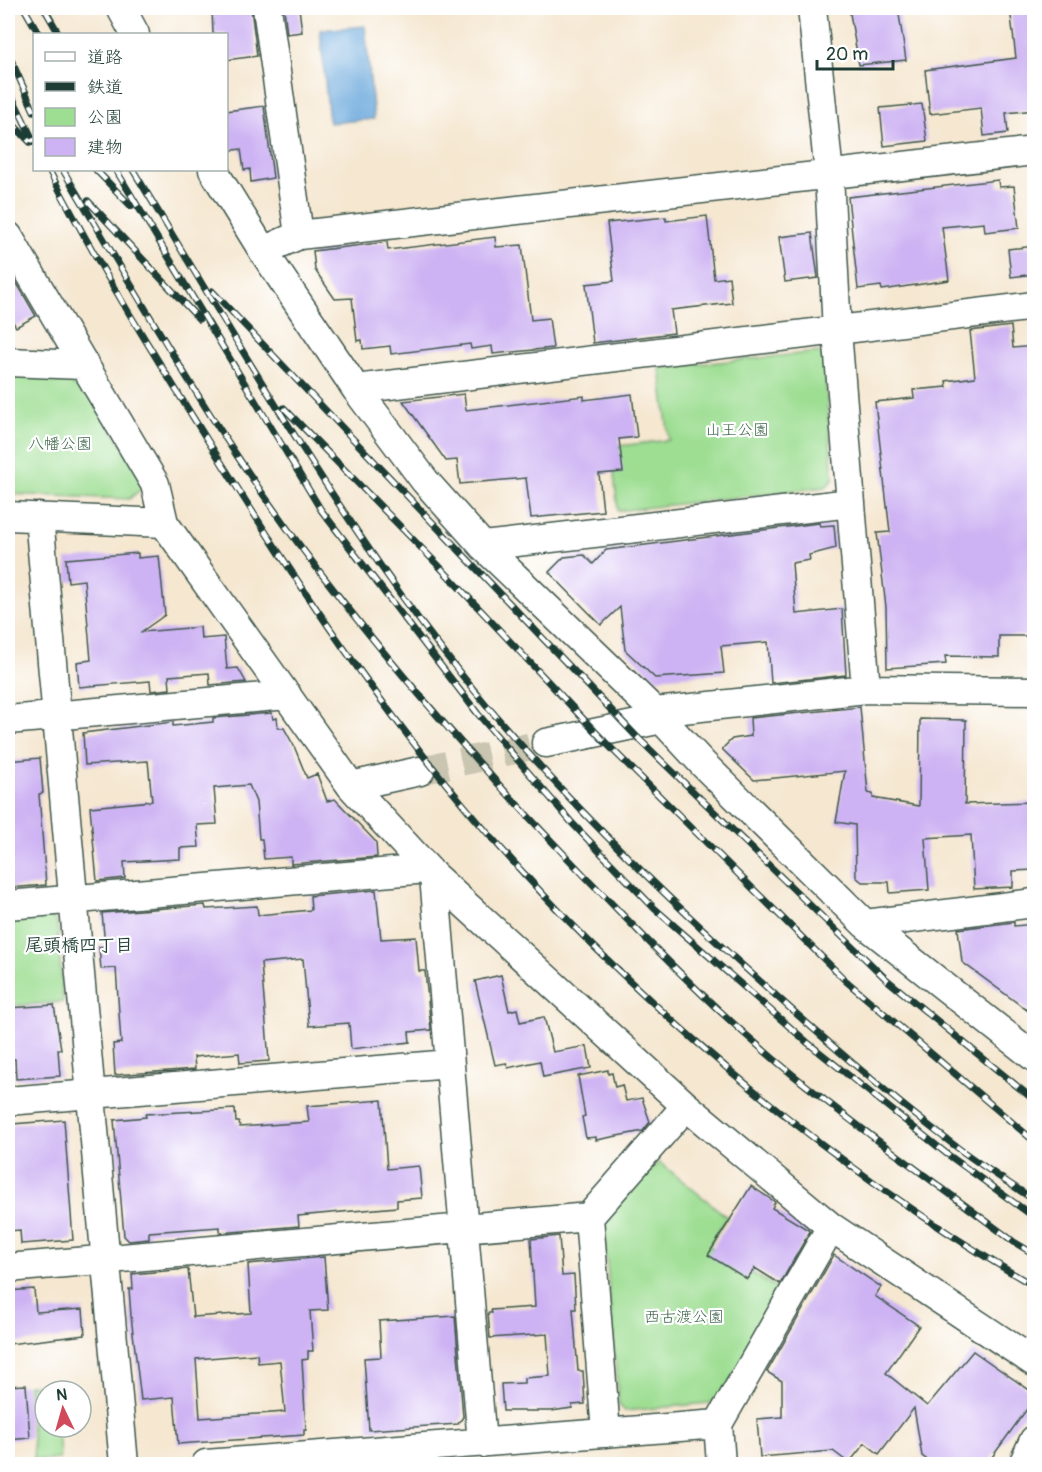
<svg xmlns="http://www.w3.org/2000/svg" width="1042" height="1472" font-family="Pangolin,'Klee One',sans-serif">
<rect width="100%" height="100%" fill="#fff"/>
<filter id="ink" filterUnits="userSpaceOnUse"><feTurbulence type="fractalNoise" baseFrequency=".0167" numOctaves="2"/><feDisplacementMap in="SourceGraphic" scale="12" xChannelSelector="R" yChannelSelector="G"/><feConvolveMatrix kernelMatrix="1 2 1 2 8 2 1 2 1" color-interpolation-filters="sRGB"/></filter>
<filter id="wash" filterUnits="userSpaceOnUse"><feTurbulence type="fractalNoise" baseFrequency=".008" numOctaves="4" result="noise"/><feDisplacementMap in="SourceGraphic" scale="24" xChannelSelector="R" yChannelSelector="G"/><feGaussianBlur stdDeviation="1.35" result="paint"/><feColorMatrix in="noise" values="0 0 0 0 0 0 0 0 0 0 0 0 0 0 0 0 0 1.4 0 .05"/><feComposite in="paint" operator="in"/></filter>
<g filter="url(#wash)">
<rect width="100%" height="100%" fill="#f5e7d0"/>
<path fill="#9ede93" stroke="#5e8e64" stroke-width="1.5" d="M819,352L824,361L833,479L826,487L618,511L611,447L669,440L660,368Z
M8,372L80,375L146,485L129,499L8,494Z
M49,914L57,923L63,1002L8,1006V918Z
M659,1162L727,1217L709,1246L783,1292L721,1397L709,1403L625,1411L619,1405L603,1219Z
M54,1383L55,1391H45V1427H58L60,1459L34,1460L28,1385Z"/>
<path fill="#69a7db" stroke="#447288" stroke-width="1.5" d="M365,26L374,119L329,123L320,30Z"/>
<g id="blocks">
<path fill="#cdb3f3" fill-rule="evenodd" d="M212,8H251L257,56L226,60V34H213Z
M284,8H299L302,32L287,34Z
M849,8H898L906,60L859,65Z
M1010,8H1035V110L1006,113L1008,133L984,136L981,108L930,114L925,70L1016,58Z
M922,104L927,141L884,146L880,108Z
M264,106L273,178L251,182L250,169L244,170L241,149L226,151V111Z
M998,180L999,187L1014,186L1019,228L985,232L984,223L942,227L949,280L882,290L881,286L858,289L848,197Z
M707,216L714,279L729,277L732,303L671,310L674,333L593,343L586,284L614,281L607,223L666,217V221Z
M812,233L818,278L785,282L779,237Z
M495,237L496,247L522,245L531,320L549,318L553,348L493,354L492,346L471,349L470,344L391,354L390,346L363,349L362,340L357,341L352,298L335,299L315,270L313,251L387,242L388,250Z
M1035,246V274L1011,277L1008,249Z
M8,268L36,316L16,327L8,313Z
M1011,326L1013,348L1035,346V636H999V657L945,656L946,664L887,668L886,607L877,533L890,532L875,402L914,398L913,390L947,387L946,381L975,377L970,331Z
M464,394L466,410L584,396V400L632,394L637,437L619,439L623,472L599,474L603,511L531,518L526,478L460,484L457,460L446,461L403,401Z
M819,523L820,526L834,525L836,548L809,555L810,560L792,563L796,614L842,609L846,675L771,683L768,642L721,646L724,673L655,678L625,650L620,607L601,625L549,572L564,557L584,555L593,564L606,550Z
M138,553V558L159,556L165,615L141,632L200,627L201,639L224,637L227,669L238,668L246,682L210,685L209,673L169,676L170,689L151,691L150,681L79,687L77,662L91,660L84,580L68,582L66,559Z
M860,707L868,793L873,794V798L919,806L920,719L966,720L965,804L1035,802V870L1013,871V887L974,889L971,835L925,838L929,890L890,893L889,882H862L856,877L855,825L836,822L845,771L754,780L722,749L732,739L751,736L750,718Z
M272,713L273,719L277,718L278,728H284L294,746L307,778L317,774L327,801L335,799L376,842L377,857L291,864V857L264,859L262,839H259L256,802L249,785L214,788L217,824L197,825L199,847L180,848V859L124,862L125,878L97,881L90,807L152,801L148,761L85,765L83,733L173,722V726L213,722V718Z
M40,758L43,793L39,794L46,885L8,888V761Z
M376,890L381,939L416,937L419,971H425L431,1030L409,1032L410,1042L351,1049L349,1023L309,1026L303,959L261,963L269,1061L240,1063L239,1053L194,1057L195,1069L115,1075L113,1044L121,1043L116,968L101,969L99,947L105,946L102,913L205,905L206,909L257,906L258,915L311,910L310,896Z
M1014,922V926L1035,924V1016L962,962L958,929Z
M501,975L509,1011L517,1009L520,1022L544,1017L553,1052L587,1046L591,1068L543,1077L540,1061L508,1068L506,1063L495,1065L475,981Z
M54,1005L61,1049H58L60,1076L16,1079L15,1059H8V1008Z
M608,1070V1074L612,1073L615,1087L622,1085L626,1101L642,1098L650,1122L643,1131L596,1140V1137L586,1138L582,1117L585,1116L578,1076Z
M382,1100L387,1169L419,1166L422,1198L397,1200V1207L298,1216L299,1226L220,1233V1227L149,1232V1239L129,1241L124,1236L114,1120L146,1117L145,1114L235,1109L236,1122H239L240,1127L309,1122L307,1106Z
M64,1120L73,1240L21,1244L20,1230L8,1231V1129L13,1128L12,1124Z
M751,1186L775,1202L772,1208L810,1231L780,1284L755,1268L747,1279L708,1255Z
M559,1236L562,1276L574,1275L576,1309H573L578,1371H583L585,1404L572,1405V1408L551,1411H503L501,1384L524,1383V1378L550,1376L547,1334L490,1338L488,1313H492L491,1310L535,1307L531,1239Z
M834,1255L881,1287L875,1296L919,1326L886,1373L927,1406L973,1351L1035,1394V1398L987,1464H933L922,1456L914,1408L879,1454L865,1443L849,1463L833,1451L760,1457L757,1419L782,1417V1381L767,1372Z
M324,1257L328,1310L310,1311L313,1351H308V1359L302,1360L306,1430H304V1435L178,1444L174,1397L141,1400L131,1316L129,1289H133L132,1274L188,1269L193,1317L251,1313L248,1264ZM257,1354L258,1363L280,1361L285,1412L200,1418L196,1359Z
M34,1289L36,1312L83,1309L85,1335L9,1344L8,1291Z
M455,1316L463,1417L458,1424L369,1430L364,1358L381,1357L379,1321Z
M26,1385L30,1438L8,1440V1386Z"/>
</g>
</g>
<g filter="url(#ink)">
<use href="#blocks" fill-opacity="0" stroke="#3f564b" stroke-width="1.5"/>
<g fill="none" stroke-linecap="round" stroke-linejoin="round">
<path stroke="#cac5b1" stroke-width="28" stroke-dasharray="28 14" stroke-linecap="butt" d="M420,771L546,743"/>
<defs>
<path id="minor" d="M121,8L135,34
M267,8L299,235
M812,8L829,175L837,331L866,689
M213,170L263,251L356,389L425,481L483,546L655,712L704,765L865,924L1034,1057
M8,236L155,484L164,523L351,786L434,876L686,1106L831,1227L1034,1362
M263,251L299,235L1034,151
M8,362L82,365
M356,389L1034,306
M8,516L164,523
M39,517L124,1464
M483,546L851,503
M655,712L866,689L1034,691
M8,720L287,695
M546,743L662,719
M351,786L420,771
M434,876L482,1443
M8,905L427,869
M865,924L1034,903
M8,1101L450,1064
M589,1217L606,1433
M8,1268L589,1217L686,1106
M206,1464L718,1424
M721,1464L718,1424L831,1227
M1023,1464L1034,1440"/>
</defs>
<use href="#minor" stroke="#3f564b" stroke-width="31"/>
<use href="#minor" stroke="#fff" stroke-width="28"/>
<defs>
<path id="rail" d="M24,8L39,34
M44,8L59,34
M8,53L34,111
M8,88L34,142
M8,119L30,142
M49,170C96,262 151,350 206,438C269,539 333,638 406,733C572,951 798,1148 1034,1286
M63,170C147,311 228,456 330,585C417,698 514,804 614,906C671,965 729,1023 793,1075C865,1133 940,1186 1014,1242L1034,1254
M96,170L131,206
M116,170L321,510L478,714L572,823L654,908L808,1043L947,1154L1034,1217
M133,170C226,322 314,477 420,621C510,743 620,854 732,956C804,1021 877,1087 954,1145C980,1165 1008,1182 1034,1200
M88,201L199,319
M212,291L635,735L886,979L1034,1100
M284,408L438,565L605,742L846,981L1034,1141"/>
</defs>
<use href="#rail" stroke="#1f3d34" stroke-width="7"/>
<use href="#rail" stroke="#fff" stroke-width="4.5" stroke-dasharray="14" stroke-linecap="butt"/>
</g>
</g>
<g text-anchor="middle" stroke-width="4.5" stroke-linejoin="round" paint-order="stroke">
<g font-size="16" fill="#3f654c" stroke="#fff">
<text x="737" y="435">山王公園</text>
<text x="60" y="449">八幡公園</text>
<text x="684" y="1322">西古渡公園</text>
</g>
<g font-size="18" font-weight="bold" fill="#1f3d34" stroke="#fff">
<text x="79" y="951">尾頭橋四丁目</text>
</g>
</g>
<rect width="1042" height="1472" fill="none" stroke="#fff" stroke-width="30"/>
<rect x="33" y="33" width="195" height="138" fill="#ffffff" stroke="#a5b1ae" stroke-width="1.5"/>
<rect x="45" y="52" width="30" height="9" fill="#ffffff" stroke="#a5b1ae" stroke-width="1.5"/>
<text x="87" y="63" font-size="18" fill="#1f3d34">道路</text>
<rect x="45" y="82" width="30" height="9" fill="#1f3d34" stroke="#a5b1ae" stroke-width="1.5"/>
<text x="87" y="93" font-size="18" fill="#1f3d34">鉄道</text>
<rect x="45" y="108" width="30" height="18" fill="#9ede93" stroke="#a5b1ae" stroke-width="1.5"/>
<text x="87" y="123" font-size="18" fill="#1f3d34">公園</text>
<rect x="45" y="138" width="30" height="18" fill="#cdb3f3" stroke="#a5b1ae" stroke-width="1.5"/>
<text x="87" y="153" font-size="18" fill="#1f3d34">建物</text>
<g transform="translate(63 1409) rotate(355)"><circle r="28" fill="#ffffff" stroke="#a5b1ae" stroke-width="1.5"/>
<path d="M0-4.5L10 22L0 15L-10 22Z" fill="#d1495b"/>
<text y="-9" font-size="16" font-weight="bold" text-anchor="middle" fill="#1f3d34">N</text>
</g>
<path d="M817 60v9h76v-9" fill="none" stroke="#1f3d34" stroke-width="3"/>
<text x="826" y="60" font-size="18" fill="#1f3d34" stroke="#ffffff" stroke-width="4.5" paint-order="stroke">20 m</text>
</svg>
